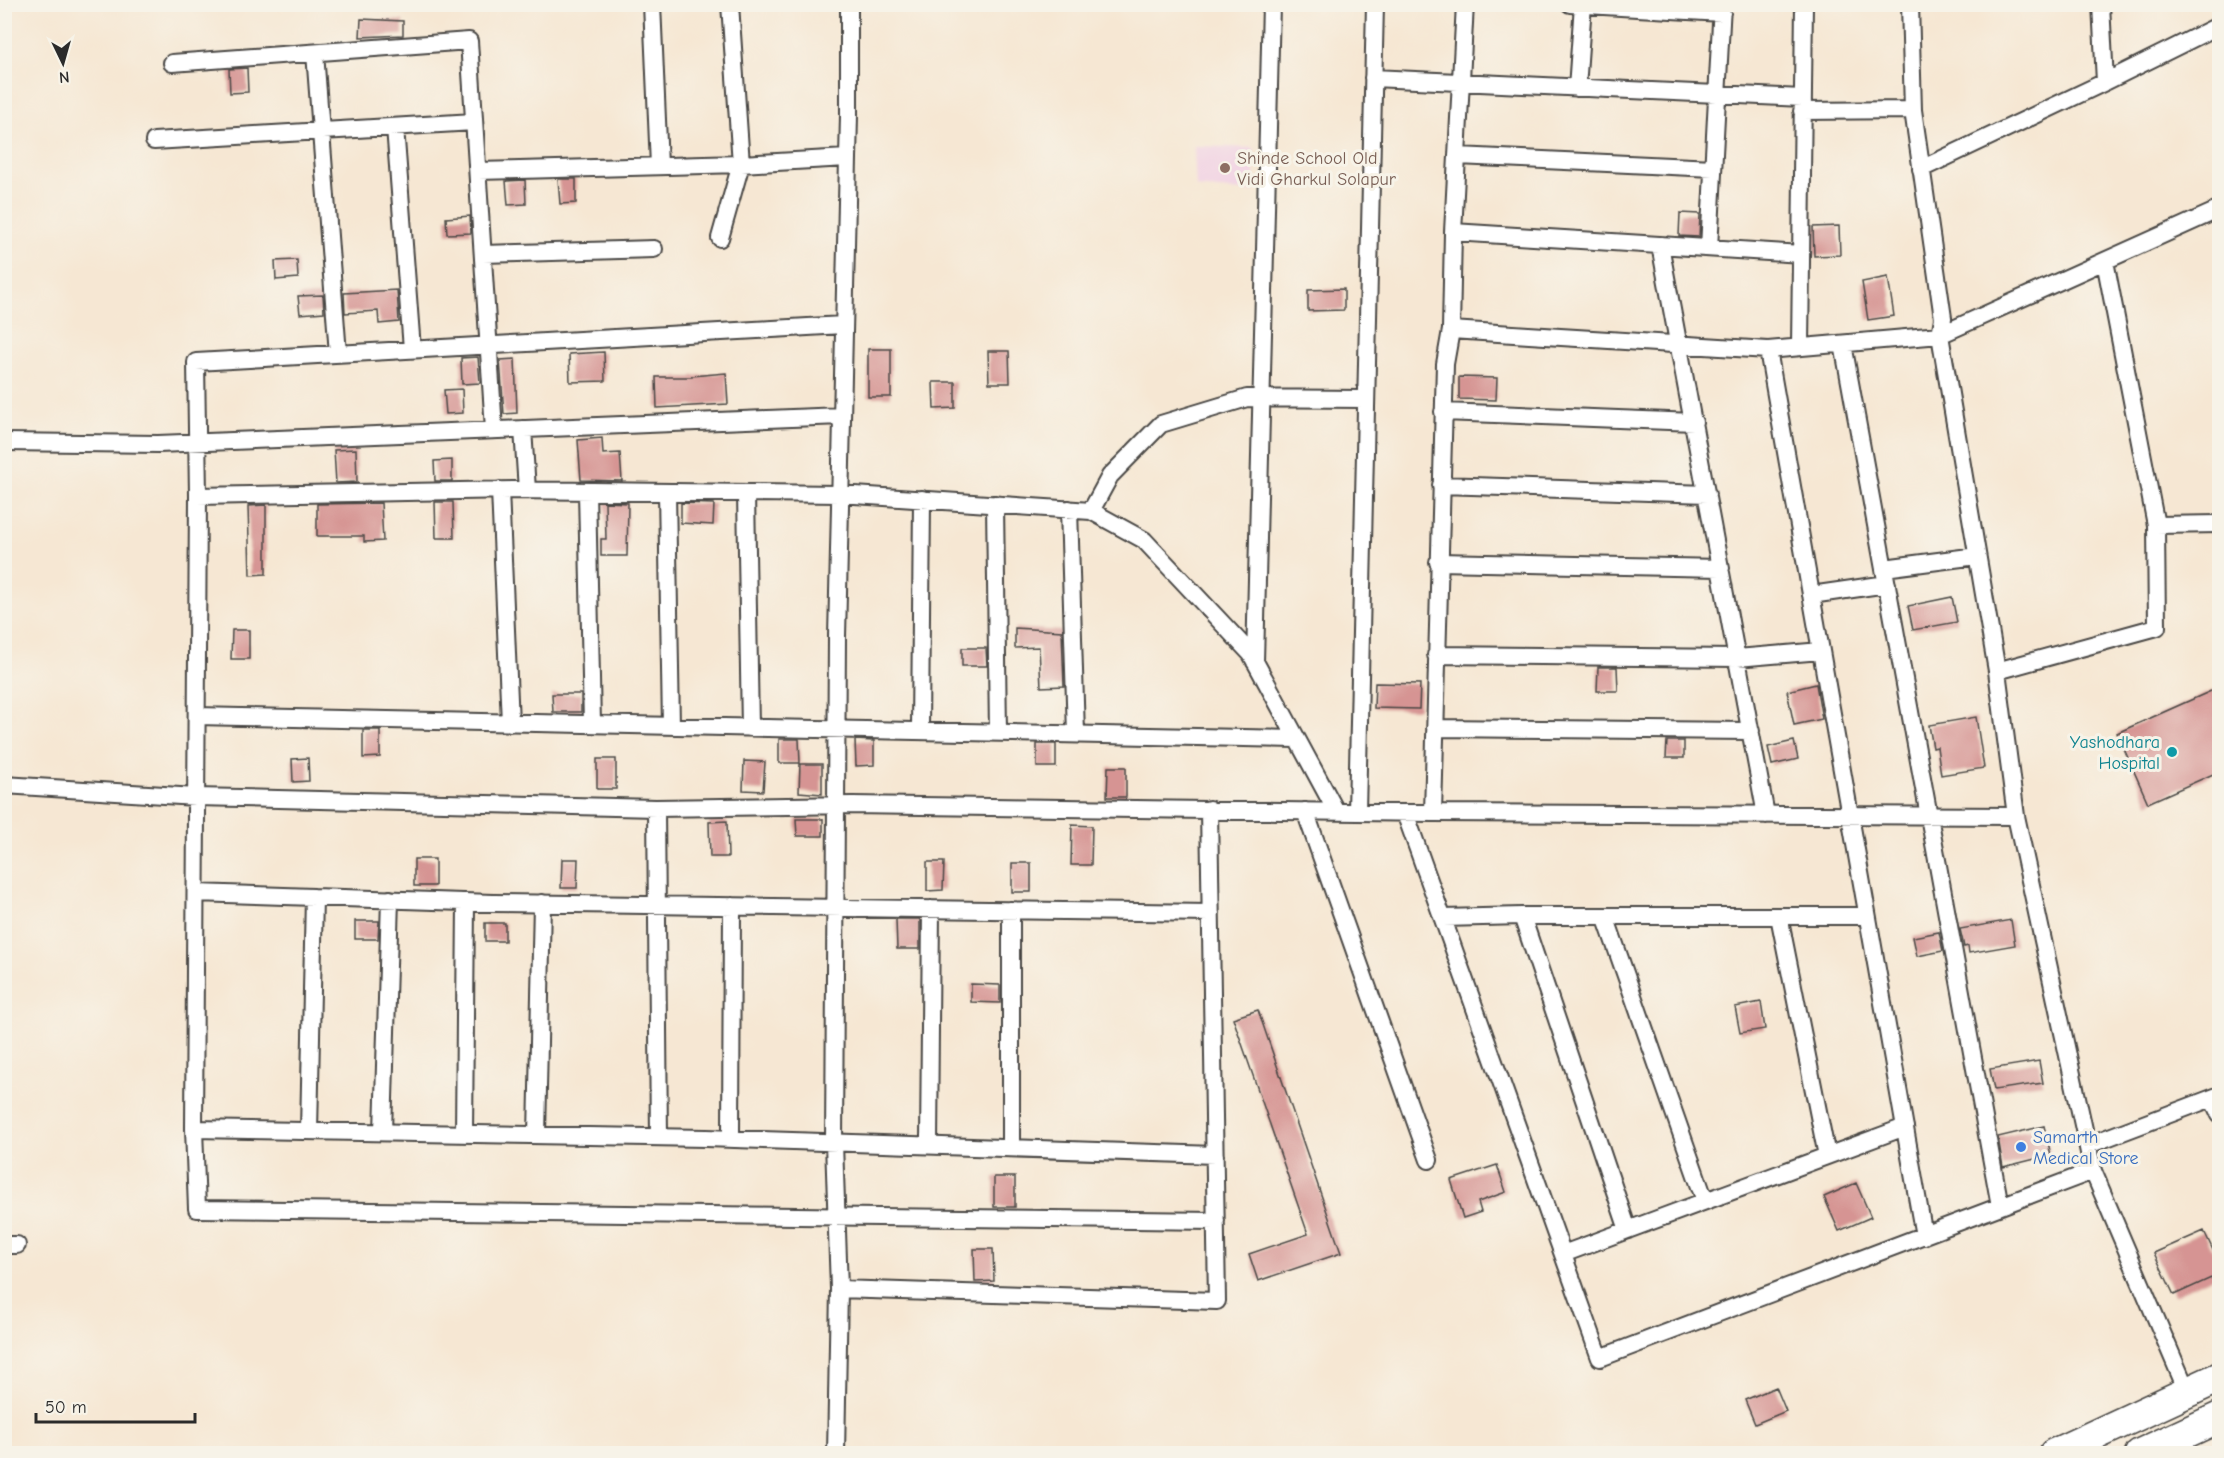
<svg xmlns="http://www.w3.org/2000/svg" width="2224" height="1458" font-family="'Comic Neue',sans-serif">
<rect width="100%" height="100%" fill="#f7f3e8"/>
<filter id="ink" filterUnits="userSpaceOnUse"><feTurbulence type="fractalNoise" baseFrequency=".0167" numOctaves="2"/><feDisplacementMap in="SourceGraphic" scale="12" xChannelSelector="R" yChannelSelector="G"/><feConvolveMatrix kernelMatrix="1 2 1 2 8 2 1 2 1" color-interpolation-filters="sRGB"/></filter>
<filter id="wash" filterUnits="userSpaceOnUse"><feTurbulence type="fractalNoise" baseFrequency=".008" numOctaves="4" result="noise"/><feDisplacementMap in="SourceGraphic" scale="24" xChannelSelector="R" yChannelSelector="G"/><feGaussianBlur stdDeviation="1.35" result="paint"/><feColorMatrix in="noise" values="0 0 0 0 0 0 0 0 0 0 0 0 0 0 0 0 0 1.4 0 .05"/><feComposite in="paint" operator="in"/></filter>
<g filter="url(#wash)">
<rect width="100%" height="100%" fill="#f6e7d3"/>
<path fill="#f1d0e3" d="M1194,146L1254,148V192L1196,187Z"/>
<g id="blocks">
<path fill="#d69493" d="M361,19L403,21V35L360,37Z
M247,68L248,92L230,93L229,69Z
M558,179H576V203L560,204Z
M525,180L526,204L508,205L506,181Z
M1680,213L1700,214L1699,237L1679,236Z
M470,216L471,233L447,234L446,218Z
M1839,226L1840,255L1814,256L1813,227Z
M297,260L298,278L276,280L275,261Z
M1888,277L1894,316L1868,320L1862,282Z
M1344,289V310L1308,311V290Z
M397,290L399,322L379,324L378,311L345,313L344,293Z
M323,295L324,312L300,314L298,296Z
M868,349H891V397H868Z
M988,351H1009L1010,383H989Z
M604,352L605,381L570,382L569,354Z
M478,357L480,383L462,384L461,358Z
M515,359L517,413L504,414L500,360Z
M726,373L728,404L657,408L656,377H692V376Z
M1459,377L1497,378L1496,400L1459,399Z
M933,382H955V408L934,409Z
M462,389L463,413L446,414L444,390Z
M602,438L603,454L620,453L622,481L581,480L578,440Z
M356,449L357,482L336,483L334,450Z
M452,460V481H435L434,461Z
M435,502H453L454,538H436Z
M605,502L628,503L627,556H601V539H606Z
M381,503L383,541L364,542V536H317V504Z
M681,503L714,504L713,525L681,523Z
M266,505V574L250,575L248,506Z
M1952,597L1957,622L1913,630L1908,606Z
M1015,628L1062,631L1064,686L1041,687L1039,647L1015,648Z
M232,630H249V659H231Z
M962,648H986L987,666H962Z
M1598,667H1617L1618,691H1597Z
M1375,683L1420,684L1419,709L1374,708Z
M1816,684L1822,719L1794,725L1787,691Z
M2220,687V771L2148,803L2117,733Z
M552,694H581V712H553Z
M1976,717L1984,768L1941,775L1937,747L1933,748L1929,725Z
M363,730H380V757L363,758Z
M779,739H799L800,763H779Z
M855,740L874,741V765L856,766Z
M1667,741H1684V758H1666Z
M1794,741L1798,759L1772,765L1768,747Z
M1037,744H1056V767H1037Z
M308,758L309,781L293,782L292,759Z
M597,759H616V789H597Z
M744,761L765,762L763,791L743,790Z
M800,764H822V794L799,792Z
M1108,767H1126V797H1107Z
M796,819H823V836H797Z
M727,821L728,857H710L709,822Z
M1072,825L1092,826L1091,865H1071Z
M414,859H435V886H414Z
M562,859H578L577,888H561Z
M927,862H944L943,890L927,891Z
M1012,863H1031V892H1012Z
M896,919H920V949H897Z
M2011,920L2015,945L1969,953L1968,946L1964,947L1960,929Z
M355,921H379L378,939H355Z
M485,923H505V941H485Z
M1939,932L1943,951L1917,956L1913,937Z
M971,984L1000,985V1003L971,1002Z
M1761,1002L1765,1029L1740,1033L1735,1007Z
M1258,1010L1341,1253L1258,1281L1249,1254L1308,1234L1233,1018Z
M2039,1061L2043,1083L1994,1090L1990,1069Z
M2044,1126L2051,1155L2003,1167L1998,1137Z
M1497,1165L1506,1192L1478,1202L1481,1212L1463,1218L1451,1180Z
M994,1177H1015V1207H994Z
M1856,1183L1871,1217L1839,1231L1824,1197Z
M2204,1231L2220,1265V1274L2174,1295L2154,1253Z
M974,1249H993L994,1281L975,1282Z
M1776,1387L1786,1411L1755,1424L1745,1400Z"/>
</g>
</g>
<g filter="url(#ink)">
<use href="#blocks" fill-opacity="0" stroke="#494744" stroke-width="1.5"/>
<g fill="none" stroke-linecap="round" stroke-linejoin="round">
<defs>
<path id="street" d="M652,4L659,166
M849,4V115L837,637L834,1143L839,1289L1217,1301L1209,809
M1570,4L1722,13
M1910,4L1913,110L1943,318L1940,335L1997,671L2016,816L2093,1171L2187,1391
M2101,4L2105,82
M315,53L338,354
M172,63L469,41L494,430
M1373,78L1802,98
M1577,88L1583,4
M1802,111L1913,110
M395,127L412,349
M154,141L474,122
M1458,156L1713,168
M1921,169L2105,82L2220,25
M478,171L741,164L730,4
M1453,232L1801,254
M720,238L741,164L847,158
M1660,245L1766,815
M1709,248L1722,4
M483,254L654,249
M2105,261L2156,525
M1451,330L1768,350L1924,1236
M1843,344L2000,1206
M1800,347L1804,4
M1768,350L1940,335L2220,209
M1443,412L1694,422
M523,429L527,490
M4,442L158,444L841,416
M1441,485L1707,494
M500,490L510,723
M587,491L592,724
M667,492L671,726
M746,493L750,728
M198,496L513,490L840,494L1091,511L1144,540L1251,654L1336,811
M995,504L998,733
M1069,509L1076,734
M1091,511L1110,476L1161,424L1247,398L1366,399
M1438,562L1721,568
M1884,568L1977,556
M1811,595L1887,584
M1436,655L1737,658L1821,651
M1255,662L1271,4
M1997,671L2157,627L2156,525L2220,524
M197,716L1296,739
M1435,728L1751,731
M920,731L922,499
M4,785L196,797L656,808L852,805L1433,813L2016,816
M656,808L659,1137
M1305,811L1429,1160
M1357,812L1375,4
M1405,813L1600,1358L2093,1171
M1433,813L1445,364L1451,330L1453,232L1465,4
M196,893L493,903L1211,913
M1605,916L1705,1201
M1779,916L1827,1156
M1443,918L1522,916
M2212,1098L2220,1115
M194,1129L198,496L196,362L843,325
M309,1131L314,897
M383,1132L390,899
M464,1134L466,902
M537,1135L542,903
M731,1139L732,906
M929,1145L931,909
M2088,1145L2220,1095
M1011,1148V910
M1215,1155L706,1138L194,1129L197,1209L1216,1221
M1628,1230L1522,916H1867
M4,1245H17
M1563,1254L1905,1127
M836,1454L839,1289"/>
<path id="highway" d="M2054,1454L2220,1377
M2140,1454L2220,1417"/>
</defs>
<use href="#street" stroke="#494744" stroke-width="20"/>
<use href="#highway" stroke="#494744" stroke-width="33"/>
<use href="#street" stroke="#fff" stroke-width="16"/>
<use href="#highway" stroke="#fff" stroke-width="30"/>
</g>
</g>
<circle fill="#8d6e63" stroke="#f7f3e8" stroke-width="2" cx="1225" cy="168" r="6"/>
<circle fill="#0f9aa8" stroke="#f7f3e8" stroke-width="2" cx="2172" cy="752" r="6"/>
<circle fill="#3f7fe0" stroke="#f7f3e8" stroke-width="2" cx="2021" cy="1147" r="6"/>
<g text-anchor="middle" stroke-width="6" stroke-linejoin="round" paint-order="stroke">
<g font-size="18" fill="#785e54" stroke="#f7f3e8" text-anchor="start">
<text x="1237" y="164">Shinde School Old<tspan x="1237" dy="21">Vidi Gharkul Solapur</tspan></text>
</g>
<g font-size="18" fill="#0d838f" stroke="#f7f3e8" text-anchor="end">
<text x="2160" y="748">Yashodhara<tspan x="2160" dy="21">Hospital</tspan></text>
</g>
<g font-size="18" fill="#366cbe" stroke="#f7f3e8" text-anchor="start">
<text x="2033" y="1143">Samarth<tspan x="2033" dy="21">Medical Store</tspan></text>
</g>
</g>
<rect width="2224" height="1458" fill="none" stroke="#f7f3e8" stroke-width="24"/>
<g transform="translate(63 63) rotate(175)" stroke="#f7f3e8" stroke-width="4.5" paint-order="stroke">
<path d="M0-4.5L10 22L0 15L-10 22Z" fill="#2b2b2b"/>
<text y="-9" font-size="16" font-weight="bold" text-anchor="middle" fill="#2b2b2b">N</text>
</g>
<path d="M36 1413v9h159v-9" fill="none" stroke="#2b2b2b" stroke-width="3"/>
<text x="45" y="1413" font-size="18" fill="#2b2b2b" stroke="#f7f3e8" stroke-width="4.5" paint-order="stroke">50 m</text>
</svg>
